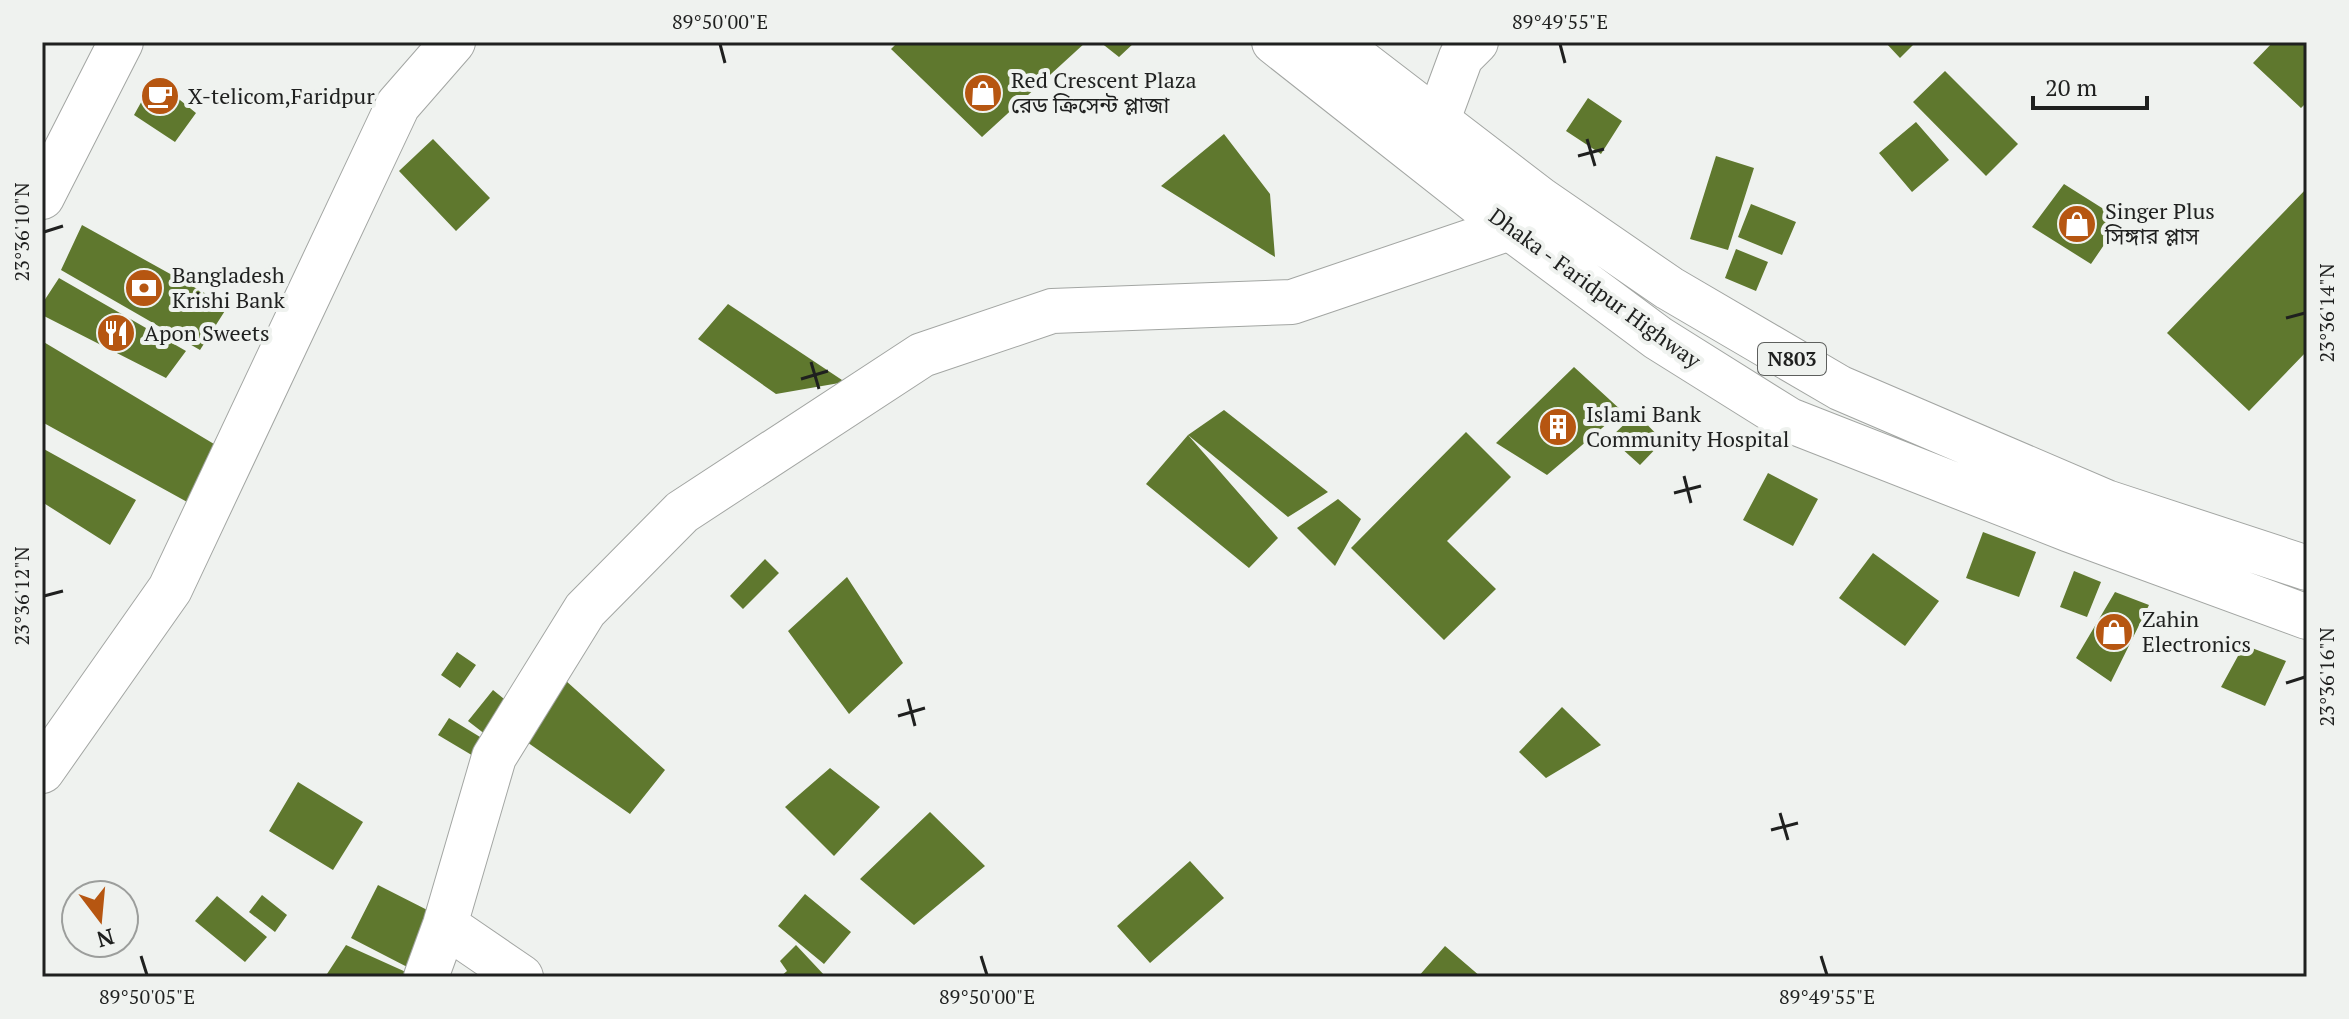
<svg xmlns="http://www.w3.org/2000/svg" width="2349" height="1019" font-family="'PT Serif','Noto Sans Bengali',serif">
<rect width="100%" height="100%" fill="#eff2ef"/>
<path fill="#5f782e" d="M898,42H1086L982,137L891,49Z
M1100,42H1135L1119,57Z
M1885,42H1916L1900,58Z
M2273,42H2307V102L2301,108L2253,63Z
M1945,71L2018,144L1986,176L1913,102Z
M154,79L196,113L175,142L134,115Z
M1588,98L1622,121L1601,154L1566,131Z
M1916,122L1949,160L1912,192L1879,153Z
M1224,134L1270,194L1275,257L1161,186Z
M433,139L490,198L456,231L399,171Z
M1716,156L1754,168L1728,250L1690,239Z
M2064,184L2121,220L2091,264L2032,227Z
M2307,188V351L2249,411L2167,333Z
M1751,204L1796,222L1782,255L1738,237Z
M82,225L228,306L200,350L61,270Z
M1736,249L1768,262L1756,291L1725,278Z
M59,278L186,351L166,378L42,315V304Z
M728,304L845,382L776,394L698,339Z
M42,341L224,450L189,503L42,422Z
M1574,367L1622,411L1547,475L1496,443Z
M1224,410L1328,492L1288,517L1188,435L1278,538L1249,568L1146,484L1188,435Z
M1636,413L1663,441L1640,465L1610,438Z
M1466,432L1511,477L1447,541L1496,589L1444,640L1351,548Z
M42,448L136,500L110,545L42,502Z
M1768,473L1818,499L1793,546L1743,520Z
M1338,499L1361,519L1335,566L1297,528Z
M1983,532L2036,552L2019,597L1966,578Z
M1873,553L1939,601L1905,646L1839,598Z
M765,559L779,573L743,609L730,596Z
M2074,571L2101,582L2087,617L2060,607Z
M847,577L903,663L849,714L788,631Z
M2115,592L2149,605L2111,682L2076,658Z
M2244,645L2286,661L2265,706L2221,687Z
M457,652L476,665L460,688L441,675Z
M565,680L665,770L630,814L524,740Z
M493,690L514,707L490,738L468,721Z
M1562,707L1601,745L1546,778L1519,752Z
M449,718L485,740L475,757L438,735Z
M830,768L880,807L834,856L785,807Z
M298,782L363,822L333,870L269,831Z
M930,812L985,866L914,925L860,879Z
M1190,861L1224,898L1150,963L1117,926Z
M378,885L443,918L415,971L351,938Z
M805,894L851,932L824,964L778,926Z
M262,895L287,915L275,932L249,912Z
M217,896L267,937L245,962L195,921Z
M346,945L417,977H325Z
M796,945L826,977H780L787,971L780,961Z
M1445,946L1481,977H1418Z"/>
<g fill="none" stroke-linecap="round" stroke-linejoin="round">
<defs>
<path id="minor" d="M1437,122L1461,57L1476,42
M42,771L170,589L398,105L453,42
M445,925L521,977
M426,977L445,925L494,757L585,610L682,512L922,355L1052,311L1292,302L1510,228L1534,206"/>
<path id="highway" d="M1274,42L1510,228L1658,338L1789,420L2070,530L2307,617
M1335,42L1541,200L1669,288L1840,388L2106,502L2307,568
M42,197L121,42"/>
</defs>
<use href="#minor" stroke="#a3a6a3" stroke-width="46"/>
<use href="#highway" stroke="#a3a6a3" stroke-width="46"/>
<use href="#minor" stroke="#fff" stroke-width="44"/>
<use href="#highway" stroke="#fff" stroke-width="44"/>
</g>
<path fill="none" stroke="#1f201f" stroke-width="3" d="M720,44L725,63M1560,44L1565,63M1587,139L1595,166M1578,156L1604,149M44,232L63,226M2286,318L2305,313M811,362L819,389M801,379L828,371M1684,476L1691,503M1674,493L1701,486M44,596L63,591M2286,683L2305,677M908,699L915,726M898,716L925,708M1780,813L1788,840M1771,830L1798,823M141,956L147,975M981,956L987,975M1821,956L1827,975"/>
<defs>
<symbol id="shop-disc" viewBox="-11 -11 22 22"><circle r="9.5" fill="#b65611" stroke="#eff2ef"/><path d="M-5-2.5h2.3a2.7 3.5 0 0 1 5.4 0H5L5.5 6h-11ZM-1.5-2.5h3a1.5 2.3 0 0 0-3 0Z" fill="#fff"/></symbol>
<symbol id="cafe-disc" viewBox="-11 -11 22 22"><circle r="9.5" fill="#b65611" stroke="#eff2ef"/><path d="M-5.5-4.5H6V0H3Q3 3.5 0 3.5H-2.5Q-5.5 3.5-5.5 0ZM3-3.2v2h1.7v-2ZM-6 4.5H4V6H-6Z" fill="#fff"/></symbol>
<symbol id="bank-disc" viewBox="-11 -11 22 22"><circle r="9.5" fill="#b65611" stroke="#eff2ef"/><path d="M-6-4H6V4H-6ZM0-2.3a2.3 2.3 0 1 0 0 4.6a2.3 2.3 0 1 0 0-4.6Z" fill="#fff"/></symbol>
<symbol id="restaurant-disc" viewBox="-11 -11 22 22"><circle r="9.5" fill="#b65611" stroke="#eff2ef"/><path d="M-5-6h1v4h1v-4h1v4h1v-4h1v5L-1.5 .5V6h-2V.5L-5-1ZM5-6V6H3V1.5H1.5Q1.5-4 5-6Z" fill="#fff"/></symbol>
<symbol id="building-disc" viewBox="-11 -11 22 22"><circle r="9.5" fill="#b65611" stroke="#eff2ef"/><path d="M-4-6H4V6H1V3H-1V6H-4ZM-2.5-4.3h1.7v1.8h-1.7ZM.8-4.3h1.7v1.8H.8ZM-2.5-1h1.7V.8h-1.7ZM.8-1h1.7V.8H.8Z" fill="#fff"/></symbol>
</defs>
<g fill-rule="evenodd">
<use href="#shop-disc" x="961" y="71" width="44" height="44"/>
<use href="#cafe-disc" x="138" y="74" width="44" height="44"/>
<use href="#shop-disc" x="2055" y="202" width="44" height="44"/>
<use href="#bank-disc" x="122" y="266" width="44" height="44"/>
<use href="#restaurant-disc" x="94" y="311" width="44" height="44"/>
<use href="#building-disc" x="1536" y="405" width="44" height="44"/>
<use href="#shop-disc" x="2092" y="610" width="44" height="44"/>
</g>
<g text-anchor="middle" stroke-width="8" stroke-linejoin="round" paint-order="stroke">
<rect fill="#eff2ef" stroke="#5d5f5d" stroke-width="2" x="1758" y="343" width="68" height="32" rx="6"/>
<g font-size="20" font-weight="bold" fill="#1f201f">
<text x="1792" y="366">N803</text>
</g>
<g font-size="22" fill="#1f201f" stroke="#eff2ef" text-anchor="start">
<text x="1011" y="88">Red Crescent Plaza<tspan x="1011" dy="25">রেড ক্রিসেন্ট প্লাজা</tspan></text>
<text x="188" y="104">X-telicom,Faridpur</text>
<text x="2105" y="219">Singer Plus<tspan x="2105" dy="25">সিঙ্গার প্লাস</tspan></text>
<text x="172" y="283">Bangladesh<tspan x="172" dy="25">Krishi Bank</tspan></text>
<text x="144" y="341">Apon Sweets</text>
<text x="1586" y="422">Islami Bank<tspan x="1586" dy="25">Community Hospital</tspan></text>
<text x="2142" y="627">Zahin<tspan x="2142" dy="25">Electronics</tspan></text>
</g>
<g font-size="22" fill="#1f201f" stroke="#eff2ef">
<text transform="translate(1595 288) rotate(36)" y="8">Dhaka - Faridpur Highway</text>
</g>
</g>
<rect width="2349" height="1019" fill="none" stroke="#eff2ef" stroke-width="88"/>
<g transform="translate(100 919) rotate(164)"><circle r="38" fill="#eff2ef" stroke="#9c9e9c" stroke-width="2"/>
<path d="M0-6L14 30L0 20L-14 30Z" fill="#b65611"/>
<text y="-12" font-size="22" font-weight="bold" text-anchor="middle" fill="#1f201f">N</text>
</g>
<path d="M2033 96v12h114v-12" fill="none" stroke="#1f201f" stroke-width="4"/>
<text x="2045" y="96" font-size="24" fill="#1f201f" stroke="#eff2ef" stroke-width="6" paint-order="stroke">20 m</text>
<rect x="44" y="44" width="2261" height="931" fill="none" stroke="#1f201f" stroke-width="3"/>
<g font-size="20" text-anchor="middle" fill="#1f201f">
<text x="720" y="29">89°50'00"E</text>
<text x="1560" y="29">89°49'55"E</text>
<text transform="translate(22 232) rotate(-90)" y="7">23°36'10"N</text>
<text transform="translate(2327 313) rotate(-90)" y="7">23°36'14"N</text>
<text transform="translate(22 596) rotate(-90)" y="7">23°36'12"N</text>
<text transform="translate(2327 677) rotate(-90)" y="7">23°36'16"N</text>
<text x="147" y="1004">89°50'05"E</text>
<text x="987" y="1004">89°50'00"E</text>
<text x="1827" y="1004">89°49'55"E</text>
</g>
</svg>
